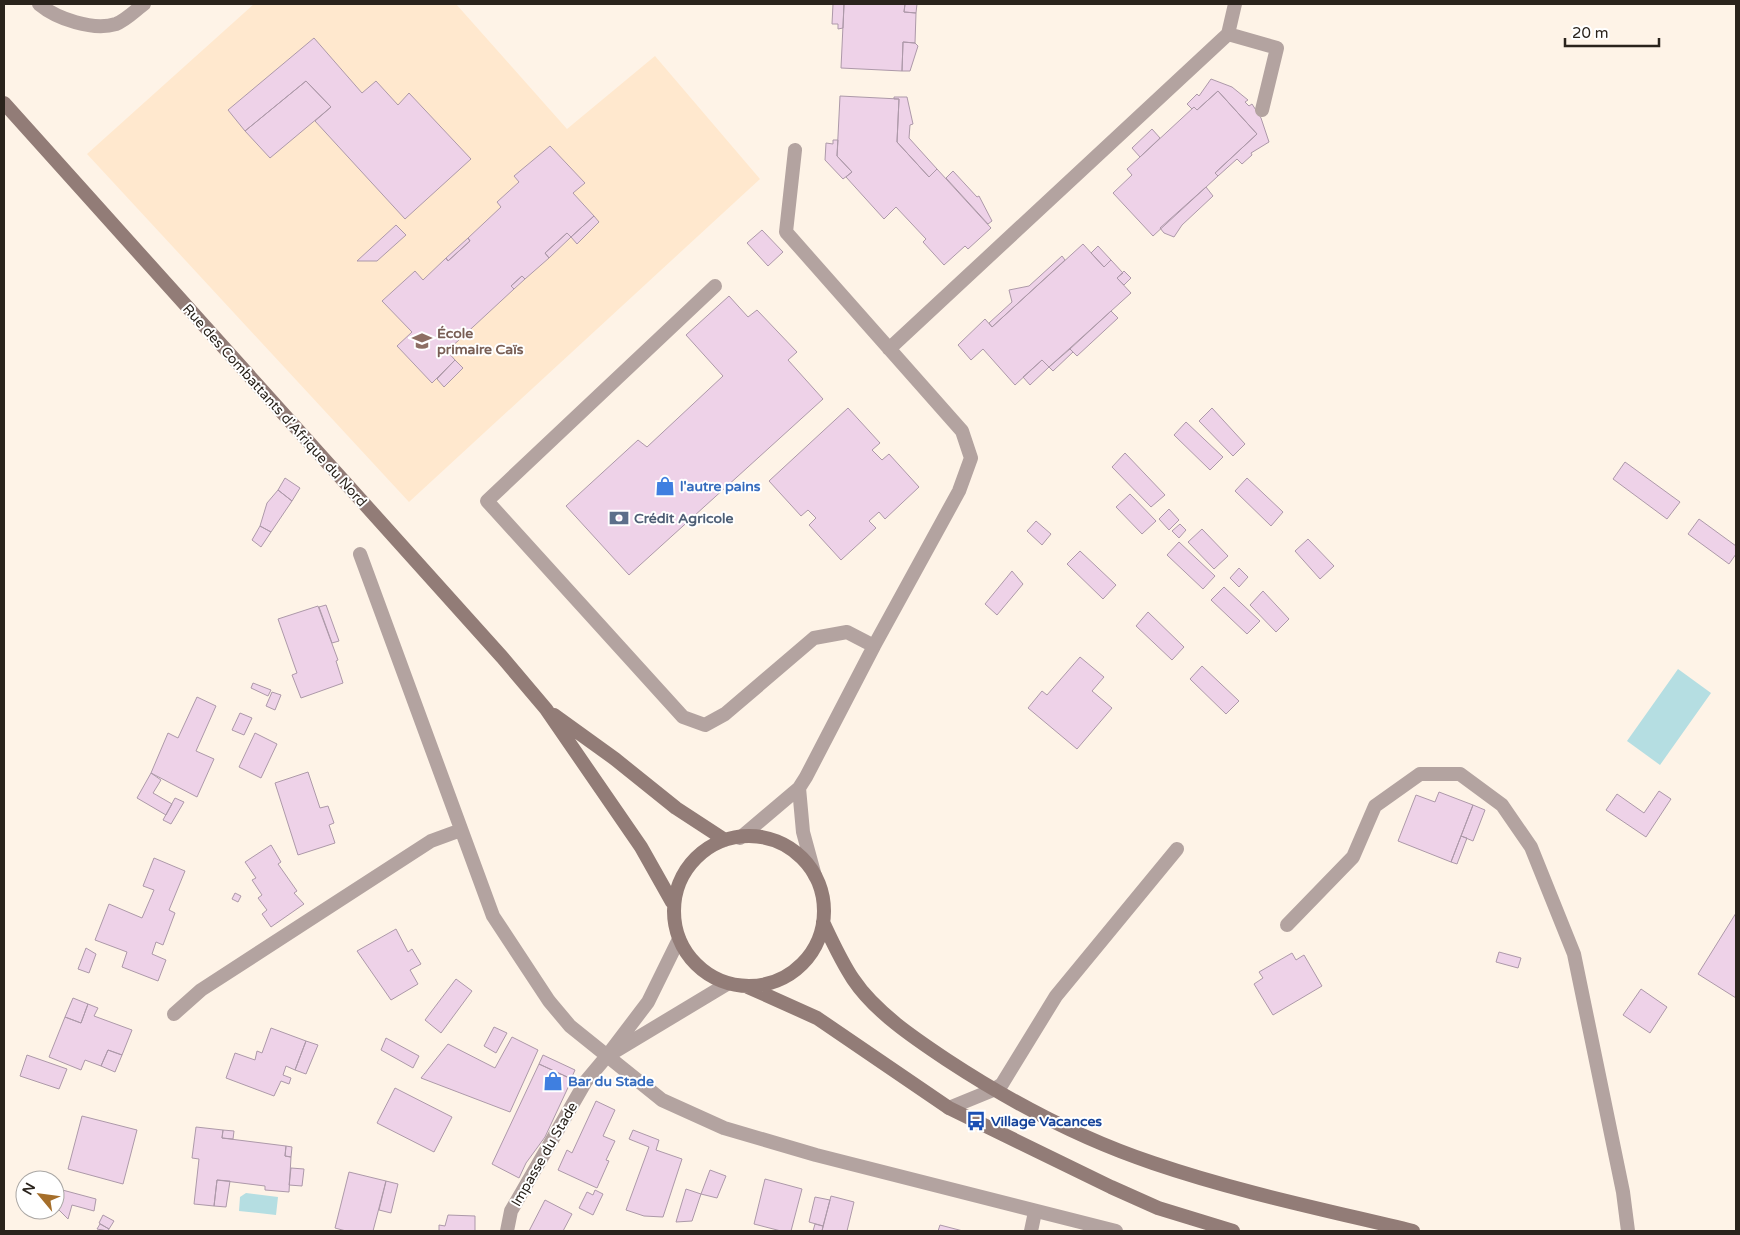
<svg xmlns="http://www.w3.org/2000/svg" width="1740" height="1235" font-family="'Varela Round',sans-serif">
<rect width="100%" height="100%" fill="#fef3e7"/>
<path fill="#ffe8ce" d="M254,4H456L567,129L655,56L760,179L409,502L87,154Z"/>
<path fill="#b5dee2" d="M1678,669L1711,693L1660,765L1627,741Z
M246,1193L278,1197L276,1215L239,1211L240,1197Z"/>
<path fill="#eed2e8" stroke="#ad99a9" d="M833,4H844L843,28L838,29V24H832Z
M844,4H905L904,12L916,13L915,43L903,42L902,71L841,68Z
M905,4H917L916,13L904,12Z
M314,38L362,93L376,81L398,105L409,93L471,159L405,219L315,121L331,107L306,81L245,131L228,110Z
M903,42L915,43L918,46L910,71H902Z
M1211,79L1232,87L1248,100L1245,102L1249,106L1252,104L1261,118L1269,142L1251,153L1252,155L1242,164L1237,159L1218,176L1215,173L1257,134L1218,91L1197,110L1194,107L1192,109L1187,104L1197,94L1199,96Z
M306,81L331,107L270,158L245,131Z
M1218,91L1257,134L1215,173L1218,176L1153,236L1113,193L1132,175L1127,169L1194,107L1197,110Z
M840,96L899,99L897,142L929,177L937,169L991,228L968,249L965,246L944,265L923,242L926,239L896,207L884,219L846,177L852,172L837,156Z
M894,97H907L913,124L910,125L909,138L937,169L929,177L897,142L899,99H894Z
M1152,129L1160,138L1140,157L1132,148Z
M833,140H838L837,156L852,172L843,179L825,160L826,143L833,144Z
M550,146L585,183L573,193L594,216L571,237L567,233L545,253L549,258L525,279L522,276L511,286L514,289L447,351L455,360L432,383L397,346L412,332L382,301L415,271L423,280L446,258L448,261L470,241L468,238L501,207L497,202L519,182L514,176Z
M953,171L977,197L979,196L992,221L988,224L946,178Z
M1206,187L1213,196L1182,225L1174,237L1164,233L1160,228Z
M594,216L599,222L577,244L571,237Z
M396,225L406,235L377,261H357Z
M762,230L783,252L768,266L747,243Z
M567,233L571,237L549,258L545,253Z
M468,238L470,241L448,261L446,258Z
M1083,244L1104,267L1111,260L1123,273L1117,278L1131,293L1049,367L1042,360L1015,385L983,349L971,360L958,345L985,319L992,327Z
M1098,246L1111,260L1104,267L1091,253Z
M1062,256L1065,260L992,327L989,323L1012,302L1009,290L1029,286Z
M1124,271L1131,278L1124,285L1117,278Z
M522,276L525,279L514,289L511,286Z
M729,296L748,317L757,310L797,352L788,360L823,399L629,575L566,506L638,440L647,447L723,376L686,335Z
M1111,311L1118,318L1077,356L1070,349Z
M1070,349L1073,352L1053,371L1049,367Z
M455,360L463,368L444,387L437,379Z
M1042,360L1049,367L1030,385L1023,377Z
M848,408L880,443L872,450L882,460L889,454L919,487L885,519L879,512L869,521L876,528L841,560L809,525L816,518L808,510L801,516L769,481Z
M1212,408L1245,444L1233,456L1199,421Z
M1186,422L1223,457L1210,470L1174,435Z
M1125,453L1165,495L1151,507L1112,467Z
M1625,462L1680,502L1667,519L1613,479Z
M285,478L300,488L292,501L278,490Z
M1247,478L1283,512L1271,526L1235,491Z
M278,490L292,501L271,532L260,526L267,503Z
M1130,494L1156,521L1142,534L1116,507Z
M1169,509L1179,520L1169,530L1159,519Z
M1699,519L1736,546V554L1729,564L1688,534Z
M1036,521L1051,534L1042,545L1027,531Z
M1180,524L1186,530L1179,538L1172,531Z
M260,526L271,532L261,547L252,540Z
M1202,529L1228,556L1214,569L1188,542Z
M1308,539L1334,566L1320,579L1295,551Z
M1179,542L1215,576L1203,589L1167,555Z
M1080,551L1116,585L1103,599L1067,564Z
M1239,568L1248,577L1239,587L1230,578Z
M1012,571L1023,584L997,615L985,604Z
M1224,587L1260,621L1247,634L1211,600Z
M1263,591L1289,619L1276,632L1250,605Z
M326,605L339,641L332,643L319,607Z
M318,606L338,660L336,661L343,683L301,698L292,675L297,673L278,619Z
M1148,612L1184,647L1172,660L1136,626Z
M1080,657L1104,677L1092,691L1112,708L1077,749L1028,708L1042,691L1047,695Z
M1202,666L1239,701L1226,714L1190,679Z
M253,683L271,690L268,696L251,688Z
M272,692L281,695L275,710L266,706Z
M197,697L216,706L196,751L214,759L197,797L151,773L168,733L178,738Z
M240,713L252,718L244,735L232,730Z
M255,733L277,744L261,778L239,767Z
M308,772L320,808L328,806L334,823L329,825L335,843L298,855L275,783Z
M151,773L161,780L153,793L172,804L166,815L137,798Z
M1659,791L1671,799L1646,837L1606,810L1617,794L1644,813Z
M1439,792L1473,805L1451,862L1398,841L1416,795L1435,802Z
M175,798L184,802L171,824L163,820Z
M1473,805L1485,810L1473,841L1461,836Z
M1461,836L1467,838L1457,864L1451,862Z
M271,845L281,862L278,864L297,891L294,893L304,904L271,927L262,914L267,910L258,898L262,895L252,880L256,878L245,862Z
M154,858L185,871L169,910L175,913L163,945L156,942L152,954L166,960L158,981L122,967L127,952L95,940L109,904L142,918L154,890L143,886Z
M235,893L241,896L238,902L232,899Z
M1736,913V998L1698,974Z
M396,929L408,952L412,949L421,964L410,970L418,984L391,1000L357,951Z
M86,948L96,954L89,973L78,969Z
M1499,952L1521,958L1518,968L1496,962Z
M1292,953L1296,960L1304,955L1322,986L1273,1015L1254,984L1263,978L1259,972Z
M456,979L472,991L441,1033L425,1020Z
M1641,989L1667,1007L1650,1033L1623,1015Z
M73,998L88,1004L81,1023L65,1017Z
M88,1004L98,1008L94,1016L132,1030L122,1055L108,1050L101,1066L85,1060L81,1070L49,1057L65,1017L81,1023Z
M494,1027L507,1033L496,1053L484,1046Z
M271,1028L306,1041L295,1070L286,1066L283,1075L291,1078L289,1084L281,1081L274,1096L226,1078L235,1053L255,1060L257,1051L262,1053Z
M512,1037L538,1050L510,1112L421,1078L448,1044L495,1068Z
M386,1038L419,1056L413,1068L381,1050Z
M306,1041L318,1045L306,1074L295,1070Z
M108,1050L122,1055L115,1072L101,1066Z
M27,1055L67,1069L59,1089L20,1076Z
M543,1055L575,1070L571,1079L539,1064Z
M539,1064L572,1079L545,1137L526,1163L519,1178L492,1164Z
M395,1088L452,1117L434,1152L377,1123Z
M596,1101L615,1110L603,1136L615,1141L606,1160L609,1161L597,1188L558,1170L567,1150L572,1153Z
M82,1116L137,1130L123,1184L68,1169Z
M196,1127L223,1130L222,1138L286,1146L285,1156L291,1157L289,1192L265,1190V1186L217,1180L214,1206L194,1204L199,1159L192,1158Z
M223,1130L234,1131L233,1139L222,1138Z
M633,1130L659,1140L656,1150L682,1159L663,1217L644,1216L626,1210L649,1147L629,1139Z
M286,1146L292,1147L291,1157L285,1156Z
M291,1168L304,1169L302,1186L289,1185Z
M710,1170L726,1176L717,1198L701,1194Z
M349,1172L386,1181L373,1231H346L335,1228Z
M765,1179L802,1189L791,1231H781L754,1224Z
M217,1180L230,1181L226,1207L214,1206Z
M386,1181L398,1184L391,1213L379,1210Z
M55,1188L96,1199L94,1211L72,1205L68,1219L55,1206Z
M686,1189L701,1194L692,1221L676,1222Z
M595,1190L603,1194L593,1215L579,1208L587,1192L593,1195Z
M831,1196L854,1202L847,1231H822Z
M815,1197L830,1200L823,1226L809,1222Z
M545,1200L572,1214L563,1231H529Z
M103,1215L114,1221L109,1229L99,1223Z
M448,1215L475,1216V1231H439V1225L445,1226Z
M100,1224L109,1229L108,1231L97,1229Z
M815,1224L823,1226L822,1231H813Z
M940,1225L963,1231H938Z"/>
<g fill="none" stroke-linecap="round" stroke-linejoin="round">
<path stroke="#b3a3a0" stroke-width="14" d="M39,4C57,19 93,31 116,24C125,21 136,10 144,4
M1228,34L1277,48L1262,110
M715,286L487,501L683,717L705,725L725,714L814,638L847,632L874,646
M889,349L1228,34L1235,4
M360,554L493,916L549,1001L570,1026L662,1100L724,1128L816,1155L1116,1231
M799,788L803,832L815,876
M740,838L799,788L806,777L874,646L959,491L971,458L962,431L786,232L795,150
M1287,925L1353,857L1375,806L1420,774H1460L1502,805L1531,847L1574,954L1623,1192L1628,1231
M174,1014L201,990L431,841L461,830
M614,1052L727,984
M949,1108L993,1090L1002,1084L1056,996L1177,849
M507,1231L511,1211L586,1081L607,1056L648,1002L679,939"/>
<path stroke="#b3a3a0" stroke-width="14" d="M1031,1231L1035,1212"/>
<path stroke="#927c77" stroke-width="14" d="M4,103L502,657L546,709L641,847L672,902
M554,715L615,759L676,808L725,840
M674 911a75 75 0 1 1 150 0a75 75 0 1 1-150 0Z
M823,922C832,941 841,961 853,979C875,1012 914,1038 947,1060C1011,1102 1081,1139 1153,1163C1238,1192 1326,1210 1413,1231
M748,987L817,1018L949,1108L1111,1187L1158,1208L1233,1231"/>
</g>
<defs>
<symbol id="school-bare" viewBox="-9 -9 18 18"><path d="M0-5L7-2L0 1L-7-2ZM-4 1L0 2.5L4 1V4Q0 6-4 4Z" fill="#8d6e63" stroke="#fff" stroke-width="2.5" paint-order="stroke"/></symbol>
<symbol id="shop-bare" viewBox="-9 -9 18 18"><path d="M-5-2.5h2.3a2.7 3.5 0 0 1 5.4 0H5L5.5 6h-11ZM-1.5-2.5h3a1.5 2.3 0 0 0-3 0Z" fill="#3f7fe0" stroke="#fff" stroke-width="2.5" paint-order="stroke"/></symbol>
<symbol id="bank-bare" viewBox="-9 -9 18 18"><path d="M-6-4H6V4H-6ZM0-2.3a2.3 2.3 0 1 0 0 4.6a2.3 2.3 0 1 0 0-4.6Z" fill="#5c6f8a" stroke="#fff" stroke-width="2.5" paint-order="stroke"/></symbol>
<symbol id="bus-bare" viewBox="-9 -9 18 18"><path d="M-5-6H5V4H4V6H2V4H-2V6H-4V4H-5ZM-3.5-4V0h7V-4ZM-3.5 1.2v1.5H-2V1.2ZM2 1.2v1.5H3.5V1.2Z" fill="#1a4fb4" stroke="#fff" stroke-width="2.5" paint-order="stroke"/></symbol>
</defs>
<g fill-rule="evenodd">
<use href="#school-bare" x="408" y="327" width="28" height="28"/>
<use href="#shop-bare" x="651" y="472" width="28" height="28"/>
<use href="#bank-bare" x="605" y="504" width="28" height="28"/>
<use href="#shop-bare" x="539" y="1067" width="28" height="28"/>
<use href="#bus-bare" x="962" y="1107" width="28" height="28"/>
</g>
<g text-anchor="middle" stroke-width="4" stroke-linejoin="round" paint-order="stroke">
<g font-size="14" font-weight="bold" fill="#785e54" stroke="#fff" text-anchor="start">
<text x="437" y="338">École<tspan x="437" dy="16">primaire Caïs</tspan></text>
</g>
<g font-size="14" fill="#2a231c" stroke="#fff">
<text transform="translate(275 405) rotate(48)" y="5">Rue des Combattants d'Afrique du Nord</text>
<text transform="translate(544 1154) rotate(-60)" y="5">Impasse du Stade</text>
</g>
<g font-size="14" font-weight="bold" fill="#366cbe" stroke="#fff" text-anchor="start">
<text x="680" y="491">l'autre pains</text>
<text x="568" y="1086">Bar du Stade</text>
</g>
<g font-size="14" font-weight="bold" fill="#4e5e75" stroke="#fff" text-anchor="start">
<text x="634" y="523">Crédit Agricole</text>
</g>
<g font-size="14" font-weight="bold" fill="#164399" stroke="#fff" text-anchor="start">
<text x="991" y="1126">Village Vacances</text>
</g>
</g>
<rect width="1740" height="1235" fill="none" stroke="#2a231c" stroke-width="10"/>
<g transform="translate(40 1195) rotate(299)"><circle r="24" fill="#ffffff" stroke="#aaa7a4"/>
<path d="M0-4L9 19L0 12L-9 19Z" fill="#a56e2a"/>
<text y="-8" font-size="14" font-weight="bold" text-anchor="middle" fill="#2a231c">N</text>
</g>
<path d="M1565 38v8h94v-8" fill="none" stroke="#2a231c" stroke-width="2.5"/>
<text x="1572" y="38" font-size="15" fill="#2a231c" stroke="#ffffff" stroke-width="4" paint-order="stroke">20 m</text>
</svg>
